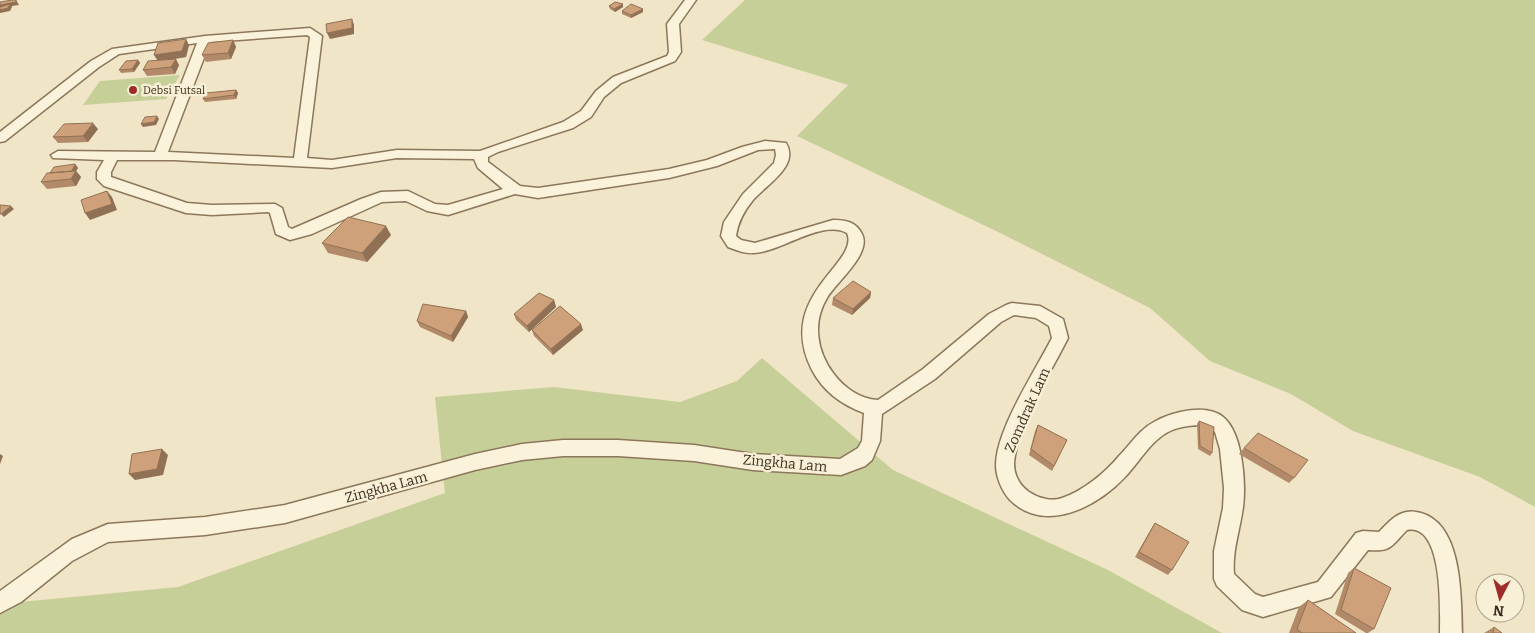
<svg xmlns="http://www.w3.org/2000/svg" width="1535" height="633" font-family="Bitter,serif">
<rect width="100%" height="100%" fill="#f0e5c6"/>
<path fill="#c7cf99" d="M745,0H1535V507L1480,477L1353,431L1291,394L1210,361L1150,308L994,230L797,136L848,85L702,40Z
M180,75L166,99L83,105L100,81Z
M762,358L893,470L1108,570L1222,633H0V609L20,602L178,587L445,493L435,397L554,387L680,402L737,381Z"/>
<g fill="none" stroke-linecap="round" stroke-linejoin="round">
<defs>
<path id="street" d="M685,0H696L679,24L681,52L675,61L621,83L604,97L591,117L573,128L498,152L488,157V162L520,186L538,188L669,169L707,160L742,147L765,141L786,143C800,166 766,185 753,200C744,211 738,222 736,236L741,240L755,243L833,220C846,220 856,222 862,234C872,254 836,282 827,298C812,323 817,351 833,373C844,388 860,399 878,400L923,369L989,314L1006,305L1012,303L1040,306L1063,319L1068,338C1051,372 1017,426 1014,463C1014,475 1019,485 1029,492C1038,498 1051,502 1062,498C1083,491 1105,473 1119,456C1130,445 1140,429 1154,422C1171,412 1207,403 1223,417C1243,433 1246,484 1243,507C1240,530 1232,551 1234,574L1255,594L1263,597L1318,582L1356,533L1363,531L1379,532C1391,519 1402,507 1421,513C1463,525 1461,598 1462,633H1440C1440,611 1444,523 1407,530C1391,546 1392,552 1368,550L1331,597L1263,617L1242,610L1217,586L1214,579V551L1223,508L1224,488L1220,449L1215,432L1209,426C1196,424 1179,426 1168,432C1151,441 1139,462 1126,476C1098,506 1046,535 1010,500C1002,491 996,477 996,465C996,430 1035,371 1052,338L1049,326L1036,318L1014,315L1001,322L935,379L882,414L880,441L872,460L865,466L841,475L753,470L694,461L618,456H563L522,460L475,470L285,523L205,535L108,542L72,561L21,602L0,613V591L72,539L108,524L205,517L285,505L475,454L522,444L563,440H618L694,445L753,454L840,459L858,448L862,441L864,413C842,405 823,391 812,370C774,295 861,263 847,233C822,219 781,252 754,253C745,254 736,250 728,247L721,236L724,222L743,194L774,163L776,155L775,149L758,150L717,166L669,178L538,198L515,194L448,215L427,211L406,201L382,202L312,234L290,240L276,234L270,213L268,212L212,215L186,213L104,186L97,179V172L104,160L53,158L51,155L58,151L155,152L197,43L119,54L99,67L5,141L0,142V132L91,61L112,49L205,36L310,28L322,36L307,158L332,160L397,150L480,151L563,122L581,111L596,91L613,77L667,56L669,52L667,24ZM307,35L310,37L294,158L168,152L210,42ZM397,158L474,159L478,168L503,189L448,205L435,204L408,191L381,192L361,199L292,229L288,227L282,208L275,204L212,205L187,203L111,177V172L117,160H174L332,168Z"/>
</defs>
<use href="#street" stroke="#8c775b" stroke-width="3"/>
<use href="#street" fill="#faf2da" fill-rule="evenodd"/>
</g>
<path fill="#b28a69" d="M623,4V7L615,12L610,9L609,6Z
M643,9V12L631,18L622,14V11Z
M233,40L236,47L231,59L206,62L202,55Z
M189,45L186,57L175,59L179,65L175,74L147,76L143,70L157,60Z
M138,60L140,63L134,72L121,73L119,70Z
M236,90L238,93L236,99L205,102L203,99Z
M98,129L88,142L58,143L53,137Z
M75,164L78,168L76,171L81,177L76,186L47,189L41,182L50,173Z
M391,235L367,262L328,253L322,243Z
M871,292L870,298L852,315L832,305L833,298Z
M554,300L556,307L529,332L516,320L514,314Z
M466,311L468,317L453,342L420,327L417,321Z
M532,330H583L553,355L534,336Z
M1199,421L1212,453L1210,456L1198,449L1197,424Z
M1038,425L1067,440L1052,471L1029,455L1035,431Z
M1244,448L1294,478L1289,483L1239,454Z
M1155,523L1172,570L1168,575L1135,557L1151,529Z
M1354,568L1374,629L1368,633H1366L1335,614L1348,573Z
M1308,600L1356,633H1289L1299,607Z
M1494,627L1502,633H1484Z"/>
<path fill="#917155" d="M16,0L19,5L12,6V7L10,11L0,13V5Z
M623,4V7L615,12L614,9Z
M643,9V12L631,18V15Z
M352,19L354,25V34L330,39L327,33Z
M186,39L189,45L186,57L158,61L154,55Z
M233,40L236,47L231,59L228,53Z
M176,59L179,65L175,74L171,67Z
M138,60L140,63L134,72L132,69Z
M236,90L238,93L236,99L234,95Z
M157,116L159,119L156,125L143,127L141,124Z
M93,123L98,129L88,142L83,136Z
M75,164L78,168L76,171L81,177L76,186L71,179V172Z
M107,191L112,197L117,210L90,220L85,213Z
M11,206L14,209L4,217L1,214Z
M386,226L391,235L367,262L362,253Z
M871,292L870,298L852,315L853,309Z
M554,300L556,307L529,332L527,326Z
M466,311L468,317L453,342L451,336Z
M581,324L583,330L553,355L551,349Z
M162,449L168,455L163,475L135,480L129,474Z
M0,454L3,456L0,464Z"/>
<path fill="#cfa17a" stroke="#917155" d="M12,0H16V2L0,5V2Z
M615,2L623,4L614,9L609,6Z
M10,4L8,8L0,10V7Z
M631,4L643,9L631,15L622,11Z
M352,19V28L327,33L326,24Z
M186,39L182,51L154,55L158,43Z
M233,40L228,53L202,55L208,43Z
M176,59L171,67L143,70L148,61Z
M138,60L132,69L119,70L126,61Z
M236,90L234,95L203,99L206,93Z
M157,116L154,122L141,124L145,117Z
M93,123L83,136L53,137L64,124Z
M75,164L72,171L50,173L54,167Z
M76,171L71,179L41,182L47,173Z
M107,191L112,204L85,213L81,200Z
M0,205L11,206L1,214H0Z
M348,217L386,226L362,253L322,243Z
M853,281L871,292L853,309L833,298Z
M539,293L554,300L527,326L514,314Z
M423,304L466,311L451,336L417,321Z
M560,306L581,324L551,349L532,330Z
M1199,421L1214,427L1212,453L1200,446Z
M1038,425L1067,440L1054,466L1031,449Z
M1258,433L1308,460L1294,478L1244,448Z
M162,449L157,469L129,474L132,454Z
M1155,523L1189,542L1172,570L1139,552Z
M1354,568L1391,588L1374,629L1341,610Z
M1308,600L1356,633H1302L1297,629Z
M1494,627L1502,633H1493Z"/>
<circle fill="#9e2c28" stroke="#f7efd6" stroke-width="2" cx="133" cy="90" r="5"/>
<g text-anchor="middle" stroke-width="5" stroke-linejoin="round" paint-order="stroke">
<g font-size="11" fill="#3c2e1f" stroke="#f7efd6" text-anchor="start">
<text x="143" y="94">Debsi Futsal</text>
</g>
<g font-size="14" fill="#3c2e1f" stroke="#f7efd6">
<text transform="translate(1027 410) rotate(-66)" y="5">Zomdrak Lam</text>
<text transform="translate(785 463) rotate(5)" y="5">Zingkha Lam</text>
<text transform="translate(386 487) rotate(-15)" y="5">Zingkha Lam</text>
</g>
</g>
<g transform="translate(1500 598) rotate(186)"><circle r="24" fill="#f7efd6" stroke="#aca28d"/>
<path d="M0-4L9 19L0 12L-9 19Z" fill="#9e2c28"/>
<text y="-8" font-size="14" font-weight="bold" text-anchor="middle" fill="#3c2e1f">N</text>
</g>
</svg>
